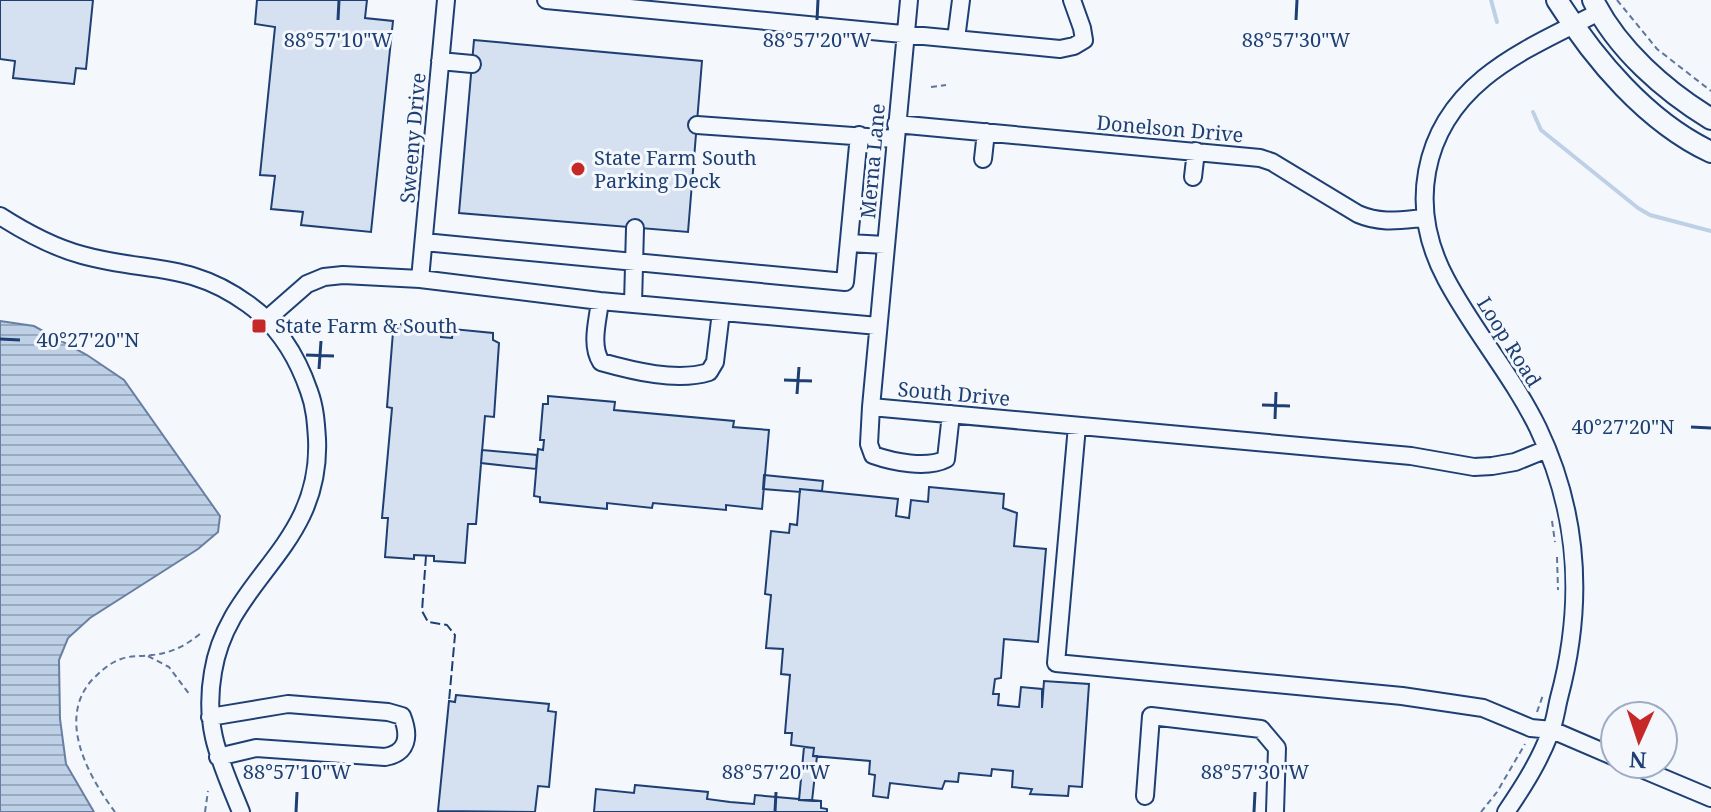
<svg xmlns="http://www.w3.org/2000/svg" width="1711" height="812" font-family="'Noto Serif',serif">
<defs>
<pattern id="water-rules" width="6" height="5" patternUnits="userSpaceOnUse" patternTransform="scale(2)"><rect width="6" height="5" fill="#bed0e5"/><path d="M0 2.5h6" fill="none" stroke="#9aaabe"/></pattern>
</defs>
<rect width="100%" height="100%" fill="#f4f7fb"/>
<path fill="url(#water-rules)" stroke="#687fa3" stroke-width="2" d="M0,321L34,326L87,355L124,380L220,516L218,532L198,549L90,618L68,638L59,660L60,719L66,764L94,812H0Z"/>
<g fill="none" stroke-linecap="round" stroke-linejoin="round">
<path stroke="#bed0e5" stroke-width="4" d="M1491,0L1497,22
M1533,112L1541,130L1638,208L1650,215L1711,231"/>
</g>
<path fill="#d5e0f0" stroke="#1d3f73" stroke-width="2" d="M0,0H93L86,69L76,68L74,84L13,78L15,61L0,59Z
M257,0H367L365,18L393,21L371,232L301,225L303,212L271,209L275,176L260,175L275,27L255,24Z
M474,40L702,61L688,232L459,213Z
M398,324L442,328L441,337L452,338L453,329L493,333V340L499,343L494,417L485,416L476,524H468L465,563L434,561V556L414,555V559L385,557L388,518H382L392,408L387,407L393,332H397Z
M548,396L615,402L614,410L734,421L733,427L769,430L762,509L726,505V510L653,503L652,508L607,503V509L540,502V497L534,496L538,449L543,450L544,440H540L543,404H548Z
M482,450L537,455L536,469L481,463Z
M764,475L823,481L822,491L800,489V492L763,489Z
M929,487L1004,494L1003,508L1017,513L1014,546L1046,549L1038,642L1004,639L1001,678L995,679L993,694H999L998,705L1019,707L1021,687L1042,689V708L1044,681L1089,684L1082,787L1069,786L1068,796L1030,794L1032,789L1012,787L1013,771L992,769L991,776L959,773L958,782L945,781L942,789L890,783L888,798L873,796L875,775L869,774L870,761L813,756L814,748L791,745L792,733H785L790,675L781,674L783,649L766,648L771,595L765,594L771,531L789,533L790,524L797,525L800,489L898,499L896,516L909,518L911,500L928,502Z
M456,695L549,704L548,711L556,712L549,787L538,786L535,812L438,811L449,701L455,702Z
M804,747L814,748L813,756H817L812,801L799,800Z
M635,785L708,792L707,799L730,802L754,804L755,795L821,801V808L827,809V812H594L596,789L634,793Z"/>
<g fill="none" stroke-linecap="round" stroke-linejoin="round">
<defs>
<path id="minor" d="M546,0L1060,49L1074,46L1084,40L1082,28L1072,0
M909,0L871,407L1411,456L1474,467L1492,466L1515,462L1547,449
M956,39L961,0
M440,61L472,64
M896,124L1260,158L1272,162L1358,214C1381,224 1401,220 1424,218
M697,125L895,139
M983,159L986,132
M1193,177L1196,151
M0,216C25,232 52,247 82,255C146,273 189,261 248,304C279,326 297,356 309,391C315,407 316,423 317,439C322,548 228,578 213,672C203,729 221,762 241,812
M424,242L845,282L859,135
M849,243L885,245
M420,279L446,0
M600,301C598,320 590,345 601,362C633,371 677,382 709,372L715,362L721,312
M633,304L635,228
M267,319L307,284L324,277L343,275L420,279L600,301L878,326
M871,407L869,444L873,455C893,462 927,469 946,459L951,414
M1077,426L1056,663L1402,696L1483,708L1531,728L1552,730L1615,757
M210,717L288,704L388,712L402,716C410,736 408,753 385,757L256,748L218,757
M1630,764L1711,798
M1145,796L1151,716L1261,729L1277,748L1275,812
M1506,812C1523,787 1539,762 1550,733C1555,722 1556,710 1559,698C1584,605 1580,516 1538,428C1512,375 1473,330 1446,279C1408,208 1421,130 1484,78C1518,50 1561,32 1599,12"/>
<path id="major" d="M1557,0C1594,59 1647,122 1711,152
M1593,0C1617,49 1665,91 1711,119"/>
</defs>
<use href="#minor" stroke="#1d3f73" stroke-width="20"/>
<use href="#major" stroke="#1d3f73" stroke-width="24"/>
<path stroke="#5e769c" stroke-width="2" stroke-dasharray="6 4" stroke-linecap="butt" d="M1617,0L1657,49L1711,91
M931,87L946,85
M1552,521L1555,542
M1557,557L1558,590
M148,656L169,667L190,695
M1537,712L1543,695
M115,812C89,777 57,721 91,681C100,672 109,663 121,659C131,655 141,657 152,655C172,653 187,645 202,632
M205,812L208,791
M1481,812L1497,792L1525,744"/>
<use href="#minor" stroke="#f4f7fb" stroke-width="16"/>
<use href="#major" stroke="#f4f7fb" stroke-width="20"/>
<path stroke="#1d3f73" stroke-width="2" stroke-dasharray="10 4" stroke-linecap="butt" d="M426,556L422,611L428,622L447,625L455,635L449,701"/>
</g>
<path fill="none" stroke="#1d3f73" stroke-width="3" d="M338,20L339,0M817,20L818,0M1296,20L1297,0M0,339L20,340M306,355L334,356M319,369L321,341M784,380L812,381M797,394L799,367M1262,405L1290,406M1275,419L1276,392M1691,427L1711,428M296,812L297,792M775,812L776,792M1254,812L1255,792"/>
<g fill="#c62828" stroke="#f4f7fb" stroke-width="3">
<circle cx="578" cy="169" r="8"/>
<rect x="251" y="318" width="16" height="16" rx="4"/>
</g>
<g text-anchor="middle" stroke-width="6" stroke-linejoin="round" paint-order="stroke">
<g font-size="20" fill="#1d3f73" stroke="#f4f7fb">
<text transform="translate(1170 129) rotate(5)" y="7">Donelson Drive</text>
<text transform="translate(413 138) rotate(-85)" y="7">Sweeny Drive</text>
<text transform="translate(873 161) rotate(-85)" y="7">Merna Lane</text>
<text transform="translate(1509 342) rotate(58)" y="7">Loop Road</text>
<text transform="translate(954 394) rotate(5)" y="7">South Drive</text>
</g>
<g font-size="20" fill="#1d3f73" stroke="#f4f7fb" text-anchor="start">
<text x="594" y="165">State Farm South<tspan x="594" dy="23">Parking Deck</tspan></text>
<text x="275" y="333">State Farm &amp; South</text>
</g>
</g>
<g font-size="20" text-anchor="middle" fill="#1d3f73" stroke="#f4f7fb" stroke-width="6" stroke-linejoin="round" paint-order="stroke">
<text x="338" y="47">88°57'10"W</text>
<text x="817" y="47">88°57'20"W</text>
<text x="1296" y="47">88°57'30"W</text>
<text x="88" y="347">40°27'20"N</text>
<text x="1623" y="434">40°27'20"N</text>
<text x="297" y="779">88°57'10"W</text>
<text x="776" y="779">88°57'20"W</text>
<text x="1255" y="779">88°57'30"W</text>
</g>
<g transform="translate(1639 740) rotate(183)"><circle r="38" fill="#f4f7fb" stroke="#9eadc5" stroke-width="2"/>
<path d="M0-6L14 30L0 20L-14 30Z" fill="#c62828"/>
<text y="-12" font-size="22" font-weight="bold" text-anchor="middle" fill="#1d3f73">N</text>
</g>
</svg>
